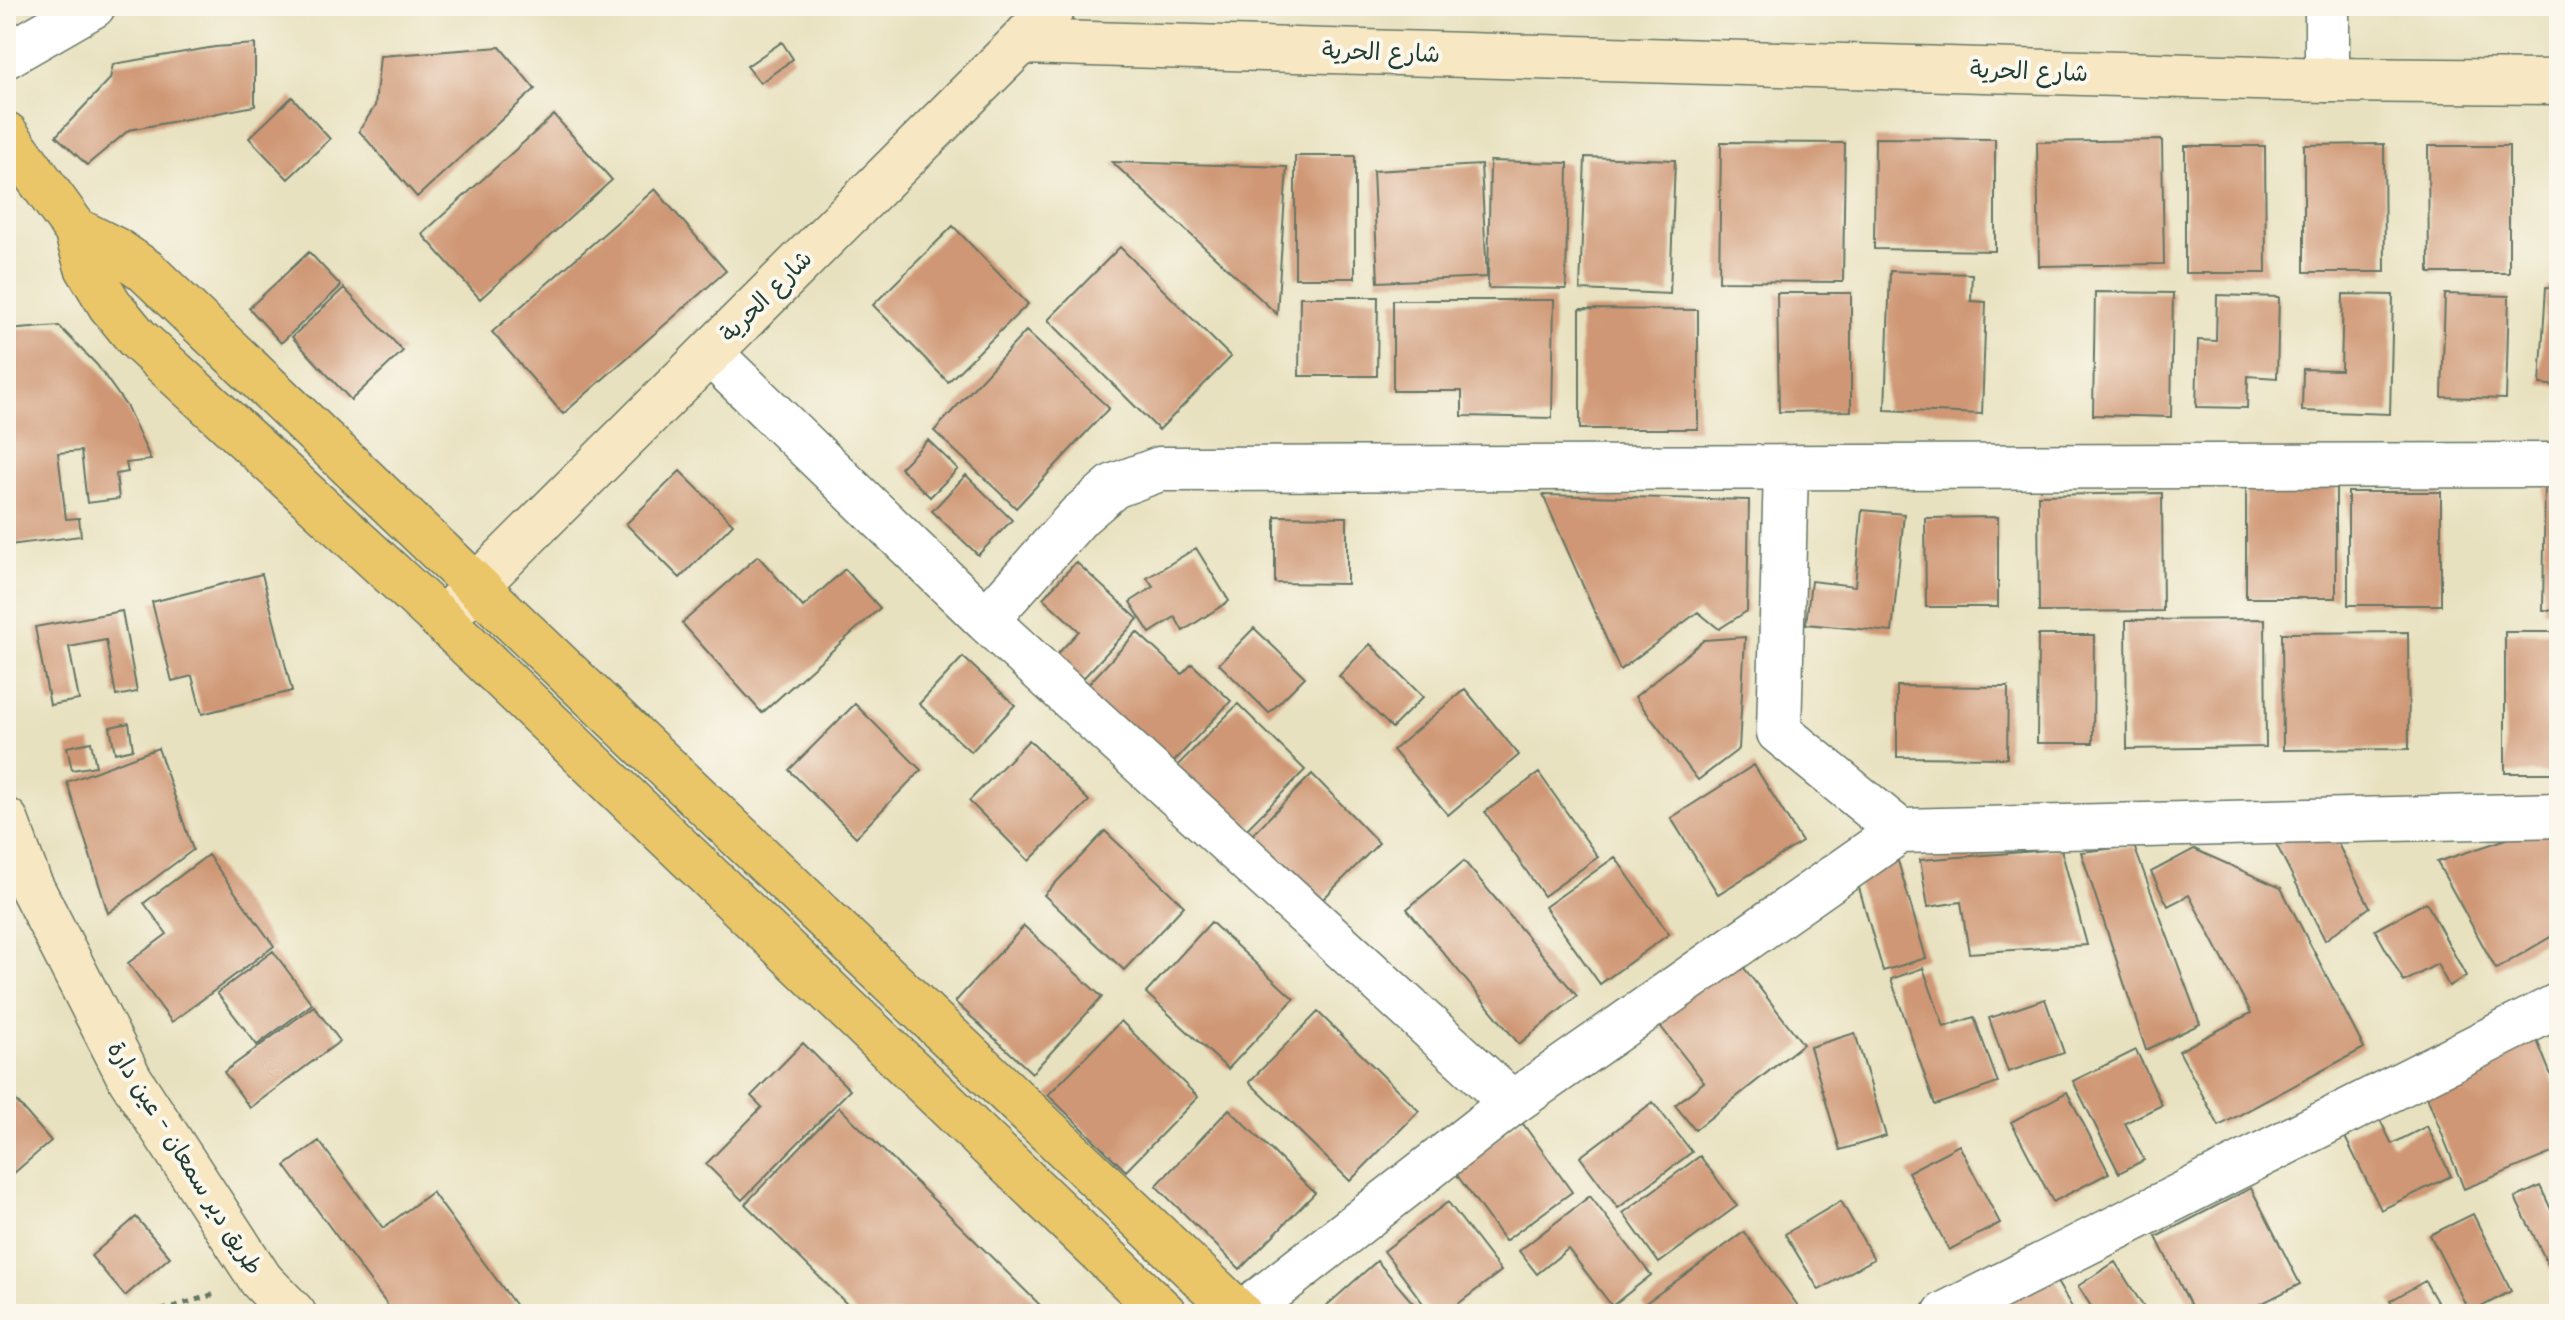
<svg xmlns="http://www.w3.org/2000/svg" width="2565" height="1320" font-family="Mali,'Playpen Sans Arabic',sans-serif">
<rect width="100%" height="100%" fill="#fbf7ec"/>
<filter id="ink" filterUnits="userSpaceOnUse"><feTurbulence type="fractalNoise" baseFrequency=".0125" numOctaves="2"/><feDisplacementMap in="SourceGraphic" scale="16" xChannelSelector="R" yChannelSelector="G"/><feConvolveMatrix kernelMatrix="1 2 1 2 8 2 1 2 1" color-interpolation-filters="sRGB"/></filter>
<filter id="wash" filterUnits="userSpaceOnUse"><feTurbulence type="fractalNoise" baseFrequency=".006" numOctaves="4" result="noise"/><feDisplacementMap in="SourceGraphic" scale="32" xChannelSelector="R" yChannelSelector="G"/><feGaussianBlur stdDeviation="1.8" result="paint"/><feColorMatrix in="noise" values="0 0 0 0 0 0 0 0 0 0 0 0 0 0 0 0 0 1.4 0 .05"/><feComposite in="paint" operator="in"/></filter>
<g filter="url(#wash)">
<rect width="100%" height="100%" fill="#e8e1bf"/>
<g id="blocks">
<path fill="#cf9774" d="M782,42L793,59L760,83L747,66Z
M255,44V106L129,130L87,165L56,136L110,79L113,64L215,47Z
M500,47L535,89L417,197L359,131L375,106L380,56Z
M292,97L330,139L288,179L249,138Z
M554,115L612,180L480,299L422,234Z
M1875,138L1995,139V251L1874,249Z
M2162,140L2164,264L2039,266L2037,142Z
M1721,142L1845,143L1843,282L1719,281Z
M2384,144L2385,272H2304V145Z
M2185,146H2265L2266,273H2185Z
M2428,146H2509V273H2429Z
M1295,156H1355V278H1295Z
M1585,157L1675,160L1670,294L1580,290Z
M1490,161L1568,163L1566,289L1488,288Z
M1112,162L1287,167L1277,314Z
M1481,165L1487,277L1378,282L1373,171Z
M655,189L726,271L563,414L492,332Z
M953,226L1028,304L948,382L873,305Z
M1120,247L1231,357L1159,430L1048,320Z
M309,252L341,286L281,343L249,308Z
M1890,271L1972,274L1971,301L1986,302L1982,414L1885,410Z
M2546,287L2559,288V386L2540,384Z
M344,288L403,351L351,400L292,337Z
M2095,292L2173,293L2171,417L2093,415Z
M1777,293H1851V411L1779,412Z
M2343,294L2393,295L2390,414L2302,411L2303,369L2341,370Z
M2445,294L2509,296L2506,399L2442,397Z
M2217,295L2279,297L2277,378L2248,376L2247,408L2196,407L2198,340L2216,341Z
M1300,297H1378L1377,376H1299Z
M1393,300H1554L1552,418L1462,416V391H1393Z
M1580,309L1698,310V429H1580Z
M59,326L97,365L127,407L151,460L126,463L128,472L116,474L119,499L87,503L81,451L58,453L66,519L79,518L81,536L10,545L6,502V330Z
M1026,331L1109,408L1016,508L934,431Z
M928,440L958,469L930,497L900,468Z
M680,471L733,524L680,578L626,524Z
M966,475L1012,520L978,555L932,511Z
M2545,478L2559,479V610H2543Z
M2246,485H2336V598H2246Z
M2348,492H2441V605H2348Z
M2162,493L2163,611L2039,612L2038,495Z
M1543,495L1749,500L1747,611L1719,629L1698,612L1620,670Z
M1862,510L1904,514L1892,632L1806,624L1811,581L1855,586Z
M1275,516L1347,517V584L1275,583Z
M1998,517V607H1926L1925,518Z
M1196,548L1229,601L1183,631L1175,617L1150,633L1130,602L1153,587L1147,578Z
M758,556L803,607L845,569L880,608L762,713L682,623Z
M1076,562L1138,619L1077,685L1051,661L1079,631L1043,598Z
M262,574L292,691L202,714L192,676L172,681L152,602Z
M122,611L137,692L116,696L106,640L69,647L79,700L50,705L35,627Z
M2265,619L2266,747L2127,749L2126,620Z
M1254,628L1305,677L1269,713L1219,664Z
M1137,632L1182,674L1192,664L1231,701L1165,771L1081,692Z
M2408,632L2409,749L2283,750L2282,633Z
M2505,632H2559V773H2505Z
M2038,635H2094L2093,743H2037Z
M1745,637L1739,749L1698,780L1635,697L1704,640Z
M1370,644L1423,697L1392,728L1339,676Z
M963,657L1015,705L971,752L919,704Z
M1897,686L2008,687L2007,758L1897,757Z
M1465,689L1519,755L1448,815L1393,750Z
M855,704L921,770L856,837L789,770Z
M1238,704L1305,770L1236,840L1169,774Z
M129,723L133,749L115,753L110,727Z
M1029,740L1089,801L1029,861L969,801Z
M91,742L96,766L72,770L67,747Z
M158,748L193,850L108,913L67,782Z
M1754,765L1802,842L1718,894L1671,818Z
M1539,773L1598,857L1544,896L1485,812Z
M1312,774L1379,843L1312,910L1245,842Z
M1105,831L1184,906L1124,970L1044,895Z
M2333,834L2370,907L2325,940L2273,838Z
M2522,834L2559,836V932L2496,969L2437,862Z
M2134,846L2200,1024L2146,1050L2081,852Z
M2061,849L2087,945L1969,953L1961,902L1928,907L1920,860Z
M2194,849L2281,888L2364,1048L2219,1126L2179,1051L2251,1013L2189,895L2168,906L2151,872Z
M208,855L274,946L172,1022L128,963L167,934L144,903Z
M1615,857L1669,934L1600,984L1545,907Z
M1464,861L1577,996L1519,1044L1407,909Z
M1898,861L1926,958L1883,971L1855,874Z
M2426,902L2466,976L2449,986L2437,964L2404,982L2375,930Z
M1211,922L1294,999L1228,1069L1146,993Z
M1024,926L1102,997L1032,1073L955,1002Z
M273,951L312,1004L257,1045L217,993Z
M1734,955L1803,1044L1695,1130L1675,1105L1704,1082L1654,1018Z
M1923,968L1944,1027L1974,1017L1998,1083L1935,1105L1891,979Z
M2045,999L2064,1053L2008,1072L1989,1018Z
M314,1006L340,1041L250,1108L224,1072Z
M1318,1012L1419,1111L1350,1181L1249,1082Z
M1121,1021L1198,1097L1126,1171L1048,1095Z
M1855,1033L1886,1136L1840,1150L1810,1047Z
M2536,1038L2559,1095V1150L2464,1189L2422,1084Z
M803,1043L850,1090L742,1200L706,1164L762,1107L751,1096Z
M2136,1050L2162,1105L2125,1123L2144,1160L2119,1173L2073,1081Z
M6,1089L51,1141L6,1180Z
M2067,1092L2109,1173L2053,1202L2011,1122Z
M1653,1102L1692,1152L1618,1208L1580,1157Z
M839,1107L932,1198L1049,1314H857L745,1204Z
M1229,1109L1315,1193L1240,1269L1156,1186Z
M2379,1118L2392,1144L2427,1126L2451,1176L2381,1210L2344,1135Z
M1521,1121L1572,1192L1505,1241L1454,1171Z
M319,1141L383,1228L432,1192L522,1314H394L285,1166Z
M1959,1145L2000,1223L1949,1250L1908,1172Z
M1700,1156L1737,1206L1659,1263L1623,1213Z
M2540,1186L2559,1226V1287L2515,1198Z
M2251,1188L2300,1284L2241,1314H2195L2156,1237Z
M1590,1196L1651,1275L1612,1306L1568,1249L1537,1274L1519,1251Z
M1841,1201L1874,1259L1819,1290L1785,1234Z
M1448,1202L1501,1271L1445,1314H1431L1384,1251Z
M2473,1214L2511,1291L2470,1313L2430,1235Z
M136,1217L170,1257L125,1296L91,1256Z
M1744,1232L1804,1314H1650L1643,1305Z
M1377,1261L1419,1310L1415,1314H1331L1325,1307Z
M2115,1262L2148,1314H2096L2078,1286Z
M2054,1277L2076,1314H1991Z
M2425,1281L2444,1314H2398L2390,1301Z"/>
</g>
</g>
<g filter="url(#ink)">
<use href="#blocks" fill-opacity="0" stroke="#657665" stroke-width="2"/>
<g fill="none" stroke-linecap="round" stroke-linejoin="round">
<defs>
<path id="street" d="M2327,6V80
M6,56L93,6
M710,353L986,620L1512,1103
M1786,469L1779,732L1900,831L2559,815
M986,620L1079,516L1114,486L1160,469L2559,465
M1242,1314L1512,1103L1900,831
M1945,1314L2559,1005"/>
<path id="secondary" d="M1021,42L2327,80L2559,82
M442,620L1021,42L1054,6
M6,820L29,882L130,1079L261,1280L294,1314"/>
<path id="primary" d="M6,134L76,230L87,267L110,305L137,338L442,620L1165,1314
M76,230L116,250L145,270L1240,1314"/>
</defs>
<use href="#street" stroke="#657665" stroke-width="47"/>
<use href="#secondary" stroke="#657665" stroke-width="47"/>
<use href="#primary" stroke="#657665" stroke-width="47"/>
<path stroke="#657665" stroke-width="5" stroke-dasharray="6 6" stroke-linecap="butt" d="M6,1304L74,1314
M150,1314L218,1293"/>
<use href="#street" stroke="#fff" stroke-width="44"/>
<use href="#secondary" stroke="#f7e8c3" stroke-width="44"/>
<use href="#primary" stroke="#ebc669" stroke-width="44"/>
</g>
</g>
<g text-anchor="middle" stroke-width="8" stroke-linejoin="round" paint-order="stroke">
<g font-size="24" fill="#1f3d34" stroke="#fbf7ec">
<text transform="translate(1381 52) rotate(2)" y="8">شارع الحرية</text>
<text transform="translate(2029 71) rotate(2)" y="8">شارع الحرية</text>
<text transform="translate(766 296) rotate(-45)" y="8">شارع الحرية</text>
<text transform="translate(185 1158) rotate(58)" y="8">طريق دير سمعان - عين دارة</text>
</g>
</g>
<rect width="2565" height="1320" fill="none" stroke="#fbf7ec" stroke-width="32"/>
</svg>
